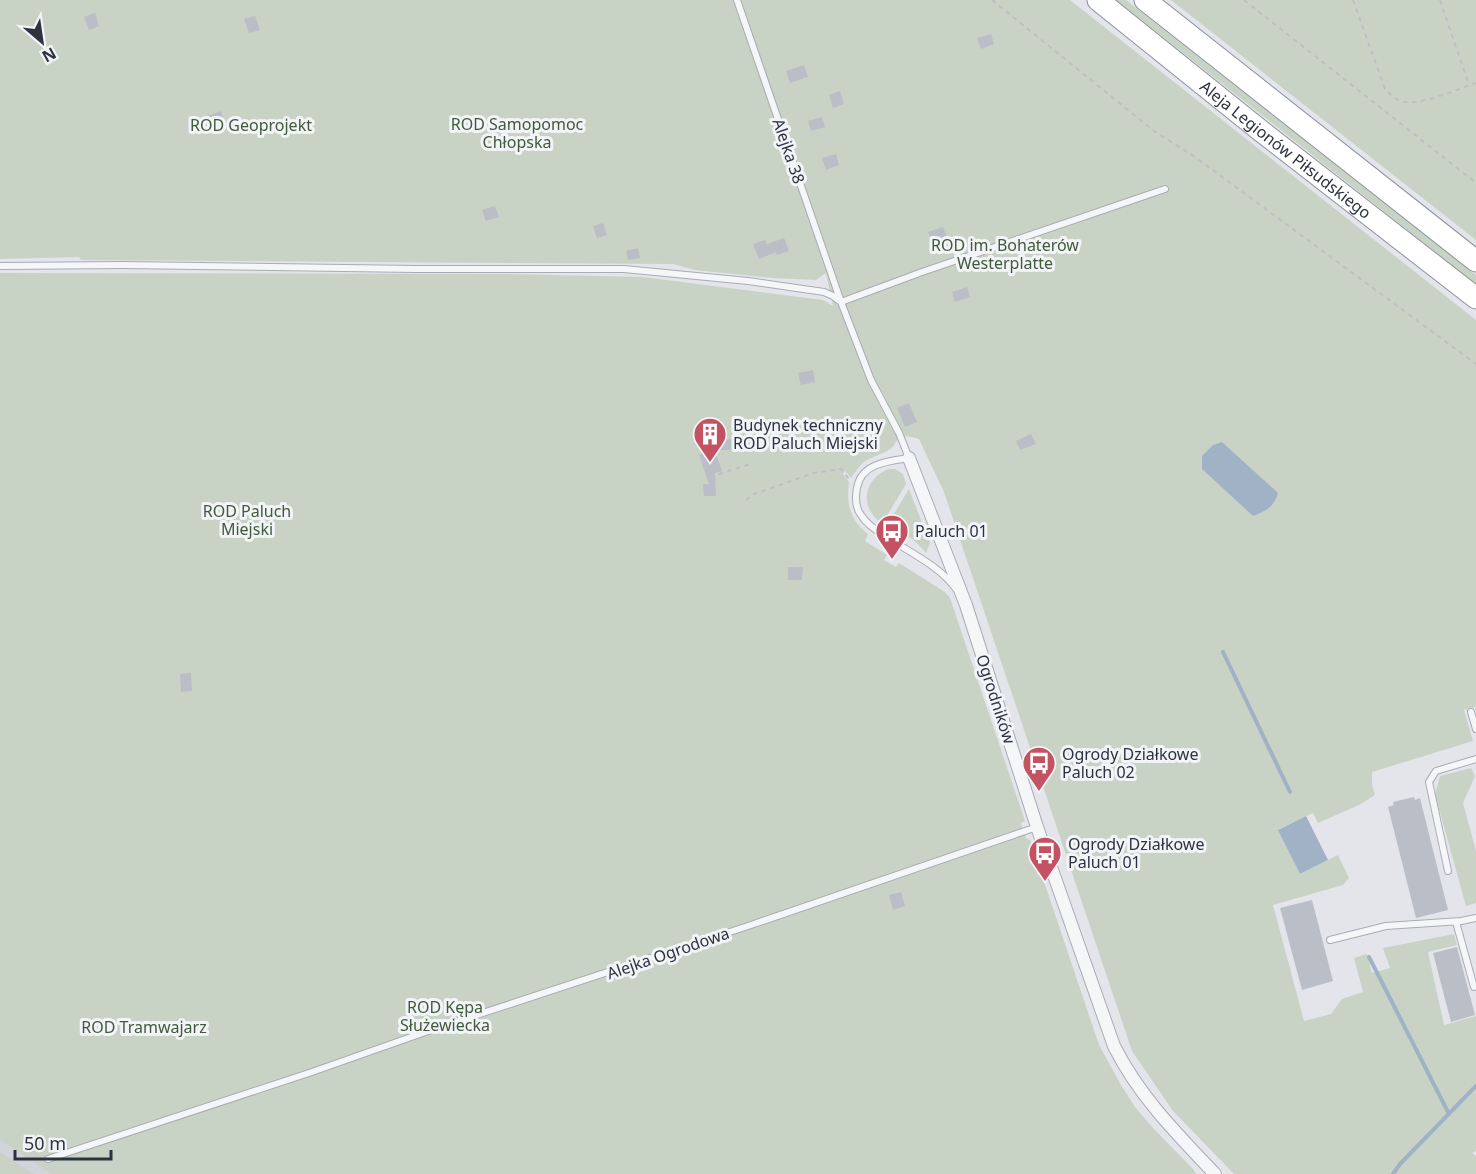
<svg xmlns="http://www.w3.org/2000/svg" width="1476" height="1174" font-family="'Noto Sans',sans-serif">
<rect width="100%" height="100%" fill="#e3e5ea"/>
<path fill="#d1d4db" d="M0,1133L62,1174H0Z"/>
<path fill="#c8d3c5" d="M0,0H1070L1476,320V707L1464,710L1473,741L1372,772V785L1375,795L1359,805L1318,823L1313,813L1279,829L1300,874L1338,855L1349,878L1343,885L1273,905L1304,1021L1331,1014L1342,999L1363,992L1354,958L1367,954L1372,973L1390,968L1383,948L1454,934L1457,945L1428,952L1444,1025L1476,1016V1151L1472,1153L1476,1156V1174H1234L1173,1111L1132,1051L944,492L919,439L907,436L896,441C894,452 874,455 864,462C858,467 855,473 851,478L845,471L843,474L849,482C846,504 850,520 868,534L865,541L887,555L884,560L896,567L899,563L945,592L950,598L1025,821L1021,823L1026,838L1030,840L1099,1045L1121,1085L1135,1107L1154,1129L1193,1169L1196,1174H52L0,1140V273L506,274L643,277L823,300L833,306L826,273L816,280L772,278L695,270L673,264L81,260L79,257L0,259Z
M1116,0H1126L1476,275V284Z
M1171,0H1476V240Z
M888,469H895L903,474L906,484L882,524C859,507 863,480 888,469Z
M909,489L930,543L926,553C916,540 902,530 886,527Z
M1471,768L1475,776L1463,803L1476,851V903L1466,906L1435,794L1440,776Z
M0,1152L34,1174H0Z"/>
<path fill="#a1b2c6" d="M1222,442L1278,493C1274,507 1266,511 1253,516L1202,469V456L1213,445Z
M1306,816L1328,860L1300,874L1278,830Z"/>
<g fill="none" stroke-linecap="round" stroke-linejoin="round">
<path stroke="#a1b2c6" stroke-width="4" d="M1223,652L1290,792
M1369,957L1449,1114
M1393,1174L1400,1164L1476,1086"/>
</g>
<path fill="#babec6" d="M95,13L99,26L89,30L84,17Z
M255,16L260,30L249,33L244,19Z
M991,34L994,44L981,49L977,38Z
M804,65L808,77L790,83L786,71Z
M840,91L844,104L833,108L829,95Z
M221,111L225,123L213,127L208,116Z
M822,117L825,127L811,131L808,121Z
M836,154L839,165L826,170L822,158Z
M495,206L499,217L486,221L482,210Z
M603,223L607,235L597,238L593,226Z
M943,227L948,240L933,245L928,232Z
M784,238L789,251L777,255L776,252L759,259L753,244L765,240L767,244Z
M638,248L640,258L628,260L626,251Z
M967,287L970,297L955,302L952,292Z
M813,370L815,382L801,385L798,373Z
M909,403L917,422L905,427L897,408Z
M1031,434L1036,444L1020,450L1016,441Z
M732,439V450H716V440Z
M714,449L722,471L715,473L716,496H704L703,484H709L699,455Z
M788,567H803L802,580H788Z
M191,673L192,691L181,692L180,674Z
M1414,797L1415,800L1420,798L1448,910L1416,918L1388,807L1394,805L1393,802Z
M901,892L905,906L893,910L889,895Z
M1312,900L1333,981L1302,990L1280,908Z
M1457,947L1475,1015L1451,1022L1433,953Z
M114,1021L118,1030L107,1034L104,1024Z"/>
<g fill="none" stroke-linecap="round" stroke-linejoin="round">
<defs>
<path id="service" d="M737,0L841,302L922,272L1165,189
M0,266L123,265L416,269H624L748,281L824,292L833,296L841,302L871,380L899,433L909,458C889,461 861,463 857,488C855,498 855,507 861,515C866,524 877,531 885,536C909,552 940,566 956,589
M1471,712L1476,729
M1448,871L1429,782L1436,771L1476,759
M1456,922L1474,987
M1330,940L1386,926L1461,921L1476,918
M48,1159L312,1072L431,1030L751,925L1037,827"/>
<path id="minor" d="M909,458L966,605L1037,827L1114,1046C1139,1096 1177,1134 1215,1174"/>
<g id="motorway">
<path id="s1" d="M1098,0L1261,131L1476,298"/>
<path d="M1145,0L1476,261"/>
</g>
</defs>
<use href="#service" stroke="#a8acb4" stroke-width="8"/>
<use href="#minor" stroke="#a8acb4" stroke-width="14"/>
<use href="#motorway" stroke="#8b939f" stroke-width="23"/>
<path stroke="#bdbfc4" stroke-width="2" stroke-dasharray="4.5 4.5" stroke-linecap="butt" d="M992,0L1154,131L1195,157L1476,364
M1244,0L1476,183
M1353,0L1385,89C1389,93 1395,99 1400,101C1419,107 1457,89 1476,83
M1440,0L1469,85
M710,477L753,463
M746,500L754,494L814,473L841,469L849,479"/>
<use href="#service" stroke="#f5f6f8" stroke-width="6"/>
<use href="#minor" stroke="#f5f6f8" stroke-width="12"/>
<use href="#motorway" stroke="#fff" stroke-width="21"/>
</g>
<defs>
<symbol id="building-pin" viewBox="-11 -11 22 30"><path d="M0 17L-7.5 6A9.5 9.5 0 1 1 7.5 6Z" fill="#c35362" stroke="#f2f4f7"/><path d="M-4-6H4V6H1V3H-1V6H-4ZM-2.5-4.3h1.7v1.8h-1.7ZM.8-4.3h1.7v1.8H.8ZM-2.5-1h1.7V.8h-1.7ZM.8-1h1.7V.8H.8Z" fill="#fff"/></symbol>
<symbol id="bus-pin" viewBox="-11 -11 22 30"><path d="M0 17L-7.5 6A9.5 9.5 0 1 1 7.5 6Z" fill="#c35362" stroke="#f2f4f7"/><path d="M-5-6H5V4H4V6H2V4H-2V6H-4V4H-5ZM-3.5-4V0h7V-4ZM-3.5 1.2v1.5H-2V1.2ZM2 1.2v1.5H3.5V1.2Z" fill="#fff"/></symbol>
</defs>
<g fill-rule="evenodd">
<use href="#building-pin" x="691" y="415" width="38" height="52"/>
<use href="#bus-pin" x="873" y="512" width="38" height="52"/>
<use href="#bus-pin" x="1020" y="744" width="38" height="52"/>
<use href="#bus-pin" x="1026" y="834" width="38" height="52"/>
</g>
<g text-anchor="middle" stroke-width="6" stroke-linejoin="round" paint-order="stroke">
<g font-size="16" fill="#405b3b" stroke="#f2f4f7">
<text x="517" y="130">ROD Samopomoc<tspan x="517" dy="18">Chłopska</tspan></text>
<text x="251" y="131">ROD Geoprojekt</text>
<text x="1005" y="251">ROD im. Bohaterów<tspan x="1005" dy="18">Westerplatte</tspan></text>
<text x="247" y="517">ROD Paluch<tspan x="247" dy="18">Miejski</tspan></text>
<text x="445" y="1013">ROD Kępa<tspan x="445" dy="18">Służewiecka</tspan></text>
<text x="144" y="1033">ROD Tramwajarz</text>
</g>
<g font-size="16" fill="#2c3340" stroke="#f2f4f7">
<text dy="6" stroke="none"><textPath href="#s1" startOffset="240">Aleja Legionów Piłsudskiego</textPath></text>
<text transform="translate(789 151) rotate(71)" y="6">Alejka 38</text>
<text transform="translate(996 699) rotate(72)" y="6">Ogrodników</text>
<text transform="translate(668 953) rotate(-19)" y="6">Alejka Ogrodowa</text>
</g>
<g font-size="16" fill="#2c3340" stroke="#f2f4f7" text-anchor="start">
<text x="733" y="431">Budynek techniczny<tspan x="733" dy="18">ROD Paluch Miejski</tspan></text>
<text x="915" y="537">Paluch 01</text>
<text x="1062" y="760">Ogrody Działkowe<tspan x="1062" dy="18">Paluch 02</tspan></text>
<text x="1068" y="850">Ogrody Działkowe<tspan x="1068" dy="18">Paluch 01</tspan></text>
</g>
</g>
<g transform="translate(42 42) rotate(151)" stroke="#f2f4f7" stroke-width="4.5" paint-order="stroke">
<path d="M0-4.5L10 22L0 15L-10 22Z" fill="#2c3340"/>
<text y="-9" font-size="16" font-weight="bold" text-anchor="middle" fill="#2c3340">N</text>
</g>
<path d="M15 1150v9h96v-9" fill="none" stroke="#2c3340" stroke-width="3"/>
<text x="24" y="1150" font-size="18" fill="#2c3340" stroke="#f2f4f7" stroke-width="4.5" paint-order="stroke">50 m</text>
</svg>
